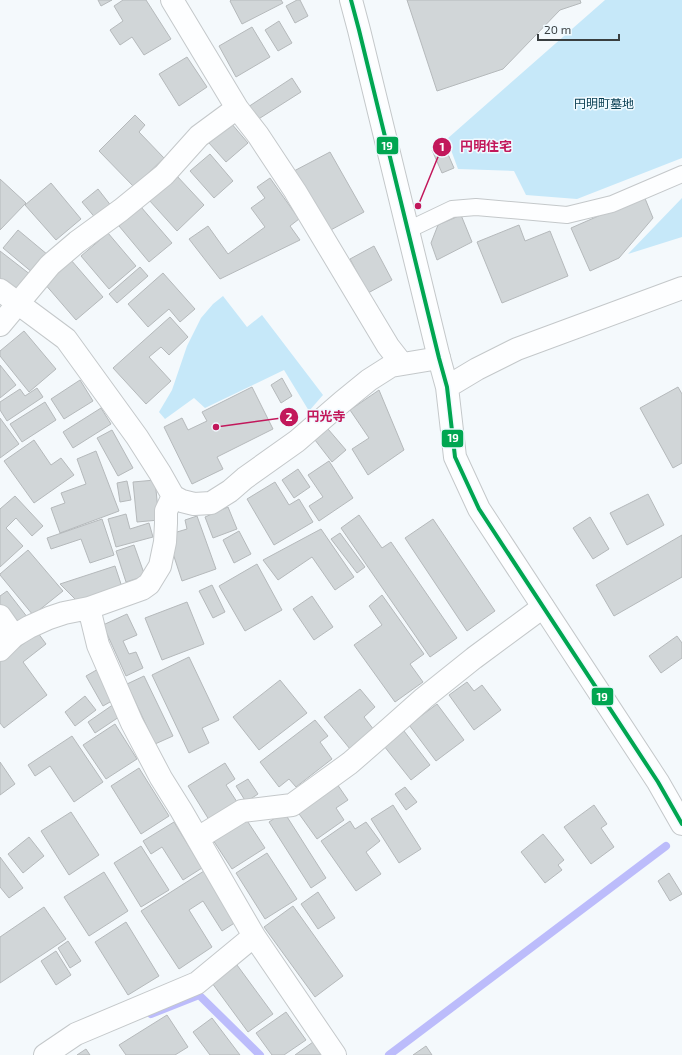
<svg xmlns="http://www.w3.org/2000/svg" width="682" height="1055" font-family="'Exo 2','Noto Sans JP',sans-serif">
<rect width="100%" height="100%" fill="#f4f9fc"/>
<path fill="#c6e8f9" d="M605,0H682V158L577,199L526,195L514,171L458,169L447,139Z
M682,198V237L628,254Z
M223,296L247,327L262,315L323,395L309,411L284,370L205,408L194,398L165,419L159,412L172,390L187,346L201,318L213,304Z"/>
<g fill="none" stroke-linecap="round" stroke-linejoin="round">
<path stroke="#bcbcfb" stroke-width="8" d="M151,1014L199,995L260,1055
M389,1055L666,846"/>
</g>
<path fill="#d1d6d8" stroke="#b5b9bb" d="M98,0H112L101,6Z
M123,0H146L171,39L144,55L132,37L120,45L110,30L123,21L114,6Z
M231,0H281L283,3L242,24L230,1Z
M297,0H300L308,16L295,23L286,6Z
M407,0H580L581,3L560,10L503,69L437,91Z
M279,21L292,43L278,51L265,30Z
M252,27L270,57L236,77L219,46Z
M187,57L207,87L179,106L159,74Z
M292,78L301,92L257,120L248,107Z
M135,115L145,125L139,132L164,158L134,187L99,151Z
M231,123L248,143L226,162L209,143Z
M444,145L454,168L442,173L432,150Z
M330,152L364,212L327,232L294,171Z
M210,154L233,181L214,198L190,171Z
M176,175L204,205L177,231L149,200Z
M270,178L299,219L290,226L300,240L220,279L189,239L208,226L228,254L265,227L251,208L265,198L257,187Z
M0,179L26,203L0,230Z
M51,183L81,219L56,240L25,205Z
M98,189L112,207L97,220L82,202Z
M644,196L653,218L619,258L590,271L571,228Z
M141,207L172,243L149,262L119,226Z
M461,215L472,242L437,260L431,243L438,225Z
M519,225L525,241L550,231L568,276L502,303L477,242Z
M18,230L48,255L33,273L3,248Z
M108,233L136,266L109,289L81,256Z
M374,246L392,280L368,293L350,259Z
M0,251L31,275L16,294L0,281Z
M71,260L103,297L76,320L44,283Z
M140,267L148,276L117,303L109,294Z
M163,273L195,309L180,322L169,309L148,327L128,304Z
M170,317L188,337L169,355L161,347L149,357L171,381L146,404L113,368Z
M24,331L56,369L29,392L0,356V351Z
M0,365L16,385L0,398Z
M282,378L292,396L281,403L271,385Z
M80,380L93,401L64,419L51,399Z
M252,387L273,429L217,457L223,469L192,484L164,427L182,418L188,430L207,421L202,412Z
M678,387L682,394V463L673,468L640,408Z
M37,388L43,397L7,421L0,410V402L20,389L25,396Z
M379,390L404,450L368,475L352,449L369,438L350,410Z
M45,402L56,420L22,442L10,424Z
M101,408L111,424L73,448L63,432Z
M0,418L19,444L0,458Z
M328,429L346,450L332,462L315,440Z
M112,430L133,468L118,476L97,438Z
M34,440L51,465L61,458L74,475L34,503L4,461Z
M96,451L119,511L60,533L51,508L65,503L61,493L86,484L77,459Z
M329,461L353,498L319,521L309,506L323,497L308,475Z
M298,469L310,487L294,498L282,480Z
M155,480L159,520L137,522L133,482Z
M127,481L131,500L120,502L117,483Z
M275,482L289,505L299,499L313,522L274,545L247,499Z
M648,494L664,525L627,545L610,513Z
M15,496L43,526L32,536L16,518L6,528L23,546L0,567V509Z
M228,507L237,529L213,538L205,517Z
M126,514L130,529L149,523L153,537L116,547L108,519Z
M359,515L382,548L391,542L457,638L430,657L341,528Z
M197,516L216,569L182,581L167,535L187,529L185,520Z
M590,517L609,549L593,559L573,528Z
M102,519L114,555L90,563L81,539L51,549L47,538Z
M433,519L495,611L467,631L405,538Z
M321,529L354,577L335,590L312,557L278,580L263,560Z
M239,531L251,554L234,563L223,540Z
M340,533L365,567L357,573L331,539Z
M682,535V577L614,616L596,585Z
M134,545L145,576L126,582L116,551Z
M28,550L63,591L33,615L0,575V574Z
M257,564L282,610L245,631L219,586Z
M115,566L122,587L77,601L60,584Z
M212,585L225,612L213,618L199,591Z
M7,591L28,618L16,627L0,605V596Z
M382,595L424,654L410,664L423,682L395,702L354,645L382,625L369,606Z
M312,596L333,627L314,640L293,609Z
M187,602L204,644L162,660L145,618Z
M127,614L137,635L123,641L129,654L136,652L143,668L126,676L103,625Z
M38,633L46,644L23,662L47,695L4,728L0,723V661Z
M677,636L682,643V658L661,673L649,656Z
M189,657L219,720L202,728L209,743L189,753L152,675Z
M100,668L117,698L103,706L86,676Z
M144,676L173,736L155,744L127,684Z
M280,680L307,713L259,750L233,717Z
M467,682L474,691L482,685L501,710L474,730L449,695Z
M360,689L375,707L364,717L374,730L350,749L324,717Z
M85,696L96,710L75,726L65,712Z
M114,704L122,715L95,733L88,722Z
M437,704L464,740L436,761L409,725Z
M315,720L328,736L320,742L332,759L296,787L289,779L279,787L260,762Z
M115,724L137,759L106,779L83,745Z
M404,731L430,765L411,780L384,746Z
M72,736L103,782L74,802L50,766L35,776L28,765Z
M0,762L15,784L0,795Z
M225,763L235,779L226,785L239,805L211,823L188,786Z
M139,768L169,816L141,834L111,786Z
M248,779L258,794L246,802L236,786Z
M337,784L348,800L336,808L344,820L317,839L297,811Z
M405,787L417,802L406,810L395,794Z
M393,805L421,849L399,863L371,819Z
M594,805L607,824L601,828L614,847L591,864L564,827Z
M71,812L99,855L69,875L41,831Z
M284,812L326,878L311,888L269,822Z
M244,816L265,848L232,869L211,837Z
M350,821L355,829L366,822L380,841L366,852L381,874L356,891L321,841Z
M174,822L202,868L183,880L162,847L151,854L143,841Z
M543,834L564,860L558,865L562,870L545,883L521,852Z
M29,837L44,856L23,873L8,854Z
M141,846L169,890L141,907L114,863Z
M267,853L297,899L265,919L236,873Z
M0,857L23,888L9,898L0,887Z
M204,871L236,922L222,931L203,901L189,910L212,947L179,969L141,911Z
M104,872L128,911L89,936L64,897Z
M669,873L682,894L670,901L658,881Z
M318,892L335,918L318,929L301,904Z
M293,906L343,976L315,997L264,927Z
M44,907L66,939L0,983V937Z
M126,922L159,976L128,995L95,942Z
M68,941L81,961L70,968L58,948Z
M56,951L71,975L56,985L41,961Z
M237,965L273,1014L248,1032L212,983Z
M286,1012L306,1040L284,1055H272L256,1033Z
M167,1015L188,1047L175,1055H126L119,1045Z
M212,1018L240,1055H210L193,1032Z
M313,1042L322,1055H295Z
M426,1046L432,1055H413Z
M86,1049L90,1055H77Z"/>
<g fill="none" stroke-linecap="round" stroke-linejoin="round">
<defs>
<path id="lane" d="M408,230L452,209L476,207L567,215L612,204L682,174"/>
<path id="street" d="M237,108L258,135L295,191L388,346L402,364
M0,290L66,339L137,437L160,473L173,496
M0,325L50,265L77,242L121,210L164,175L199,136L237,108L172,0
M89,608L98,645L132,723L161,778L181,810L254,936L335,1055
M0,616L14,636
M0,650L14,636L29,627L49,618L64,613L89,608L142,589L149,584L160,566L165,542L166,523V511L173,496L182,501L194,504L211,503L230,491L245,478L297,441L342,402L369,380L391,366L439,358
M198,838L242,811L292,805L350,763L389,729L424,698L474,658L543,607
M45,1055L76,1034L197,983L254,936"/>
<path id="secondary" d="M351,0L359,30L439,358L447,387L455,457L479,509L658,782L682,824
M447,387L477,369L517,349L682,288"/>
</defs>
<use href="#lane" stroke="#c4c8ca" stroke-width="18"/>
<use href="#street" stroke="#c4c8ca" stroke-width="24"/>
<use href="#secondary" stroke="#c4c8ca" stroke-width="24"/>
<use href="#lane" stroke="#fdfeff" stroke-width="16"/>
<use href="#street" stroke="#fdfeff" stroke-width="22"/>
<use href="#secondary" stroke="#fdfeff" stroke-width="22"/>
<defs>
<path id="bus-1" d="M351,0L359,30L439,358L447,387L455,457L479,509L658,782L682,824"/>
</defs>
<use href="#bus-1" stroke="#f0faff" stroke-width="7"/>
<use href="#bus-1" stroke="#00a651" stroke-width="4"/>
</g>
<g text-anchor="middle" stroke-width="3" stroke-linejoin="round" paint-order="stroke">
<g font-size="12" fill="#053b50" stroke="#f0faff">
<text x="604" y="108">円明町墓地</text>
</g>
</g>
<path fill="none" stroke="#c2185b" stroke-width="1.5" d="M418 206L442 147M216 427L289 417"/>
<g fill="#c2185b" stroke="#f0faff" stroke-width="1.5">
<circle cx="418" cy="206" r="4"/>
<circle cx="216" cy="427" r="4"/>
<circle cx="442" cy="147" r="10"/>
<circle cx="289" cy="417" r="10"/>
</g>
<g font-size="12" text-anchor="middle" font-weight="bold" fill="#fff">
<text x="442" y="151">1</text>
<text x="289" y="421">2</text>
</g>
<g font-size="13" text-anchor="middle" font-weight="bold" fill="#c2185b" stroke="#f0faff" stroke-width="3" stroke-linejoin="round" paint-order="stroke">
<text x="486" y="151">円明住宅</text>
<text x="326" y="421">円光寺</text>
</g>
<g stroke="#f0faff" stroke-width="1.5">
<rect x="376" y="136" width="23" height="19" rx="4" fill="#00a651"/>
<rect x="441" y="429" width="23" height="19" rx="4" fill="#00a651"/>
<rect x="591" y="687" width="23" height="19" rx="4" fill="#00a651"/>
</g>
<g font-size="11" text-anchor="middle" font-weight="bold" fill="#fff">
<text x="387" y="150">19</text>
<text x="453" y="442">19</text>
<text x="602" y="701">19</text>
</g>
<path d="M538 34v6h81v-6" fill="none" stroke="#393e40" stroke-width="2"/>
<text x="544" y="34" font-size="12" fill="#393e40" stroke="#f0faff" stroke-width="3" paint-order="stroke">20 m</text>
</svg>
